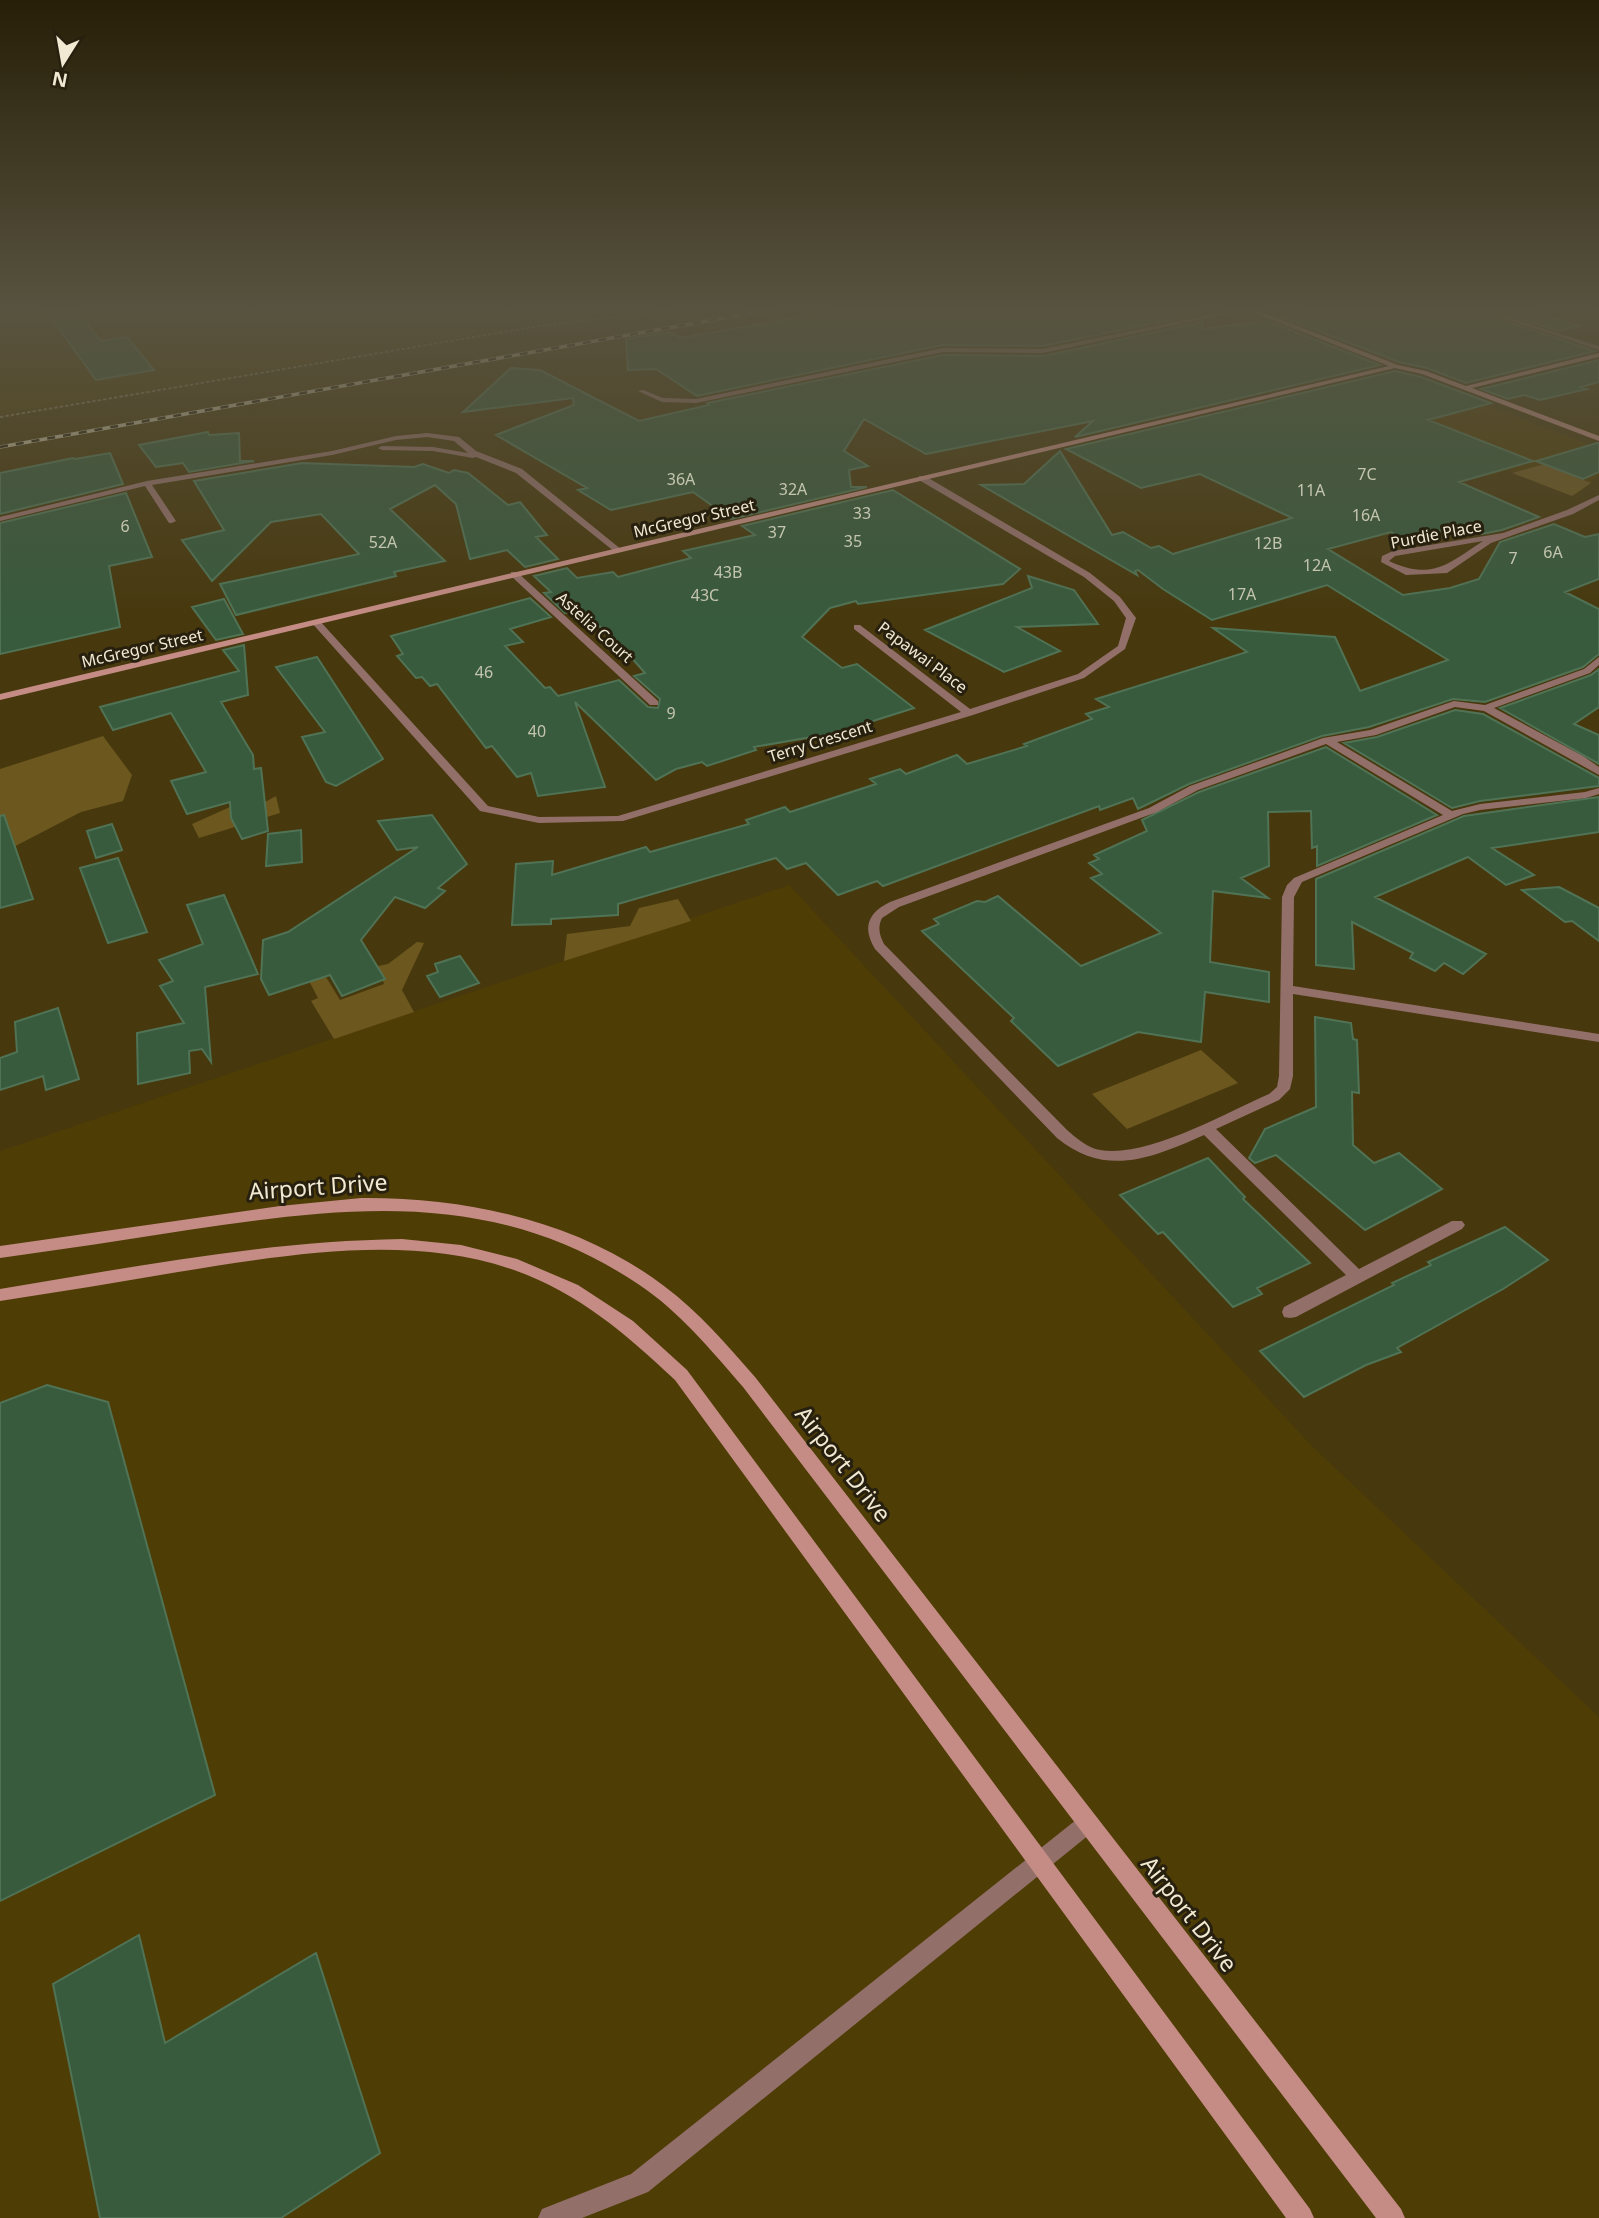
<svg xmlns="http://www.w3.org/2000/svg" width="1599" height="2218" font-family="'Noto Sans',sans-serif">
<rect width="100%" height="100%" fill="#47380d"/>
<path fill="#4f3d06" d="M0,308H633L0,415Z
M1403,374L1599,448V476L1576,495L1509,470L1487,476L1379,433Z
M789,885L1312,1446L1599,1717V2218H0V1151Z"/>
<path fill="#6c571f" d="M1545,464L1591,483L1572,496L1512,473Z
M103,736L132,775L123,801L81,812L0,854V769Z
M276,796L280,813L199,838L192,824L230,807L265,802Z
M678,899L691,921L564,961L567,934L630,926L639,908Z
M301,936L340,1000L384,984L378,966L388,964L417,942L424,943L402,990L414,1012L334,1039L311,1001L318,998L287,939Z
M1201,1050L1238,1083L1127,1129L1092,1094Z"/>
<path fill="#385a3d" stroke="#507355" stroke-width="2" d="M44,308H74L101,341L127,337L154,370L96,380Z
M852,308H1199L1200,314L1043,346L942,345L697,396L656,369L628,370L626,339L669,332L681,338Z
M1312,308H1521L1579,326L1559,331L1498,312L1495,318L1595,351L1466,383L1427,368L1399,362L1282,317L1311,311Z
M1267,321L1380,365L1075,437L1093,421L926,454L864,419L844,451L868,466L849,470L851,487H867L731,519L693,492L611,510L578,490L587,488L496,435L574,405L573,398L463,412L511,368L540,370L639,421L709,405L707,403L943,355L1044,356L1202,322L1204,329Z
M1599,360V382L1581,387L1587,389L1540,400L1524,395L1508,399L1481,389Z
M1395,371L1421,377L1491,403L1428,420L1533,461L1459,482L1539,517L1502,530L1482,534L1464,526L1402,538L1391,532L1328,549L1403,595L1450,588L1479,579L1500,542L1554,524L1585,537L1599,534V579L1565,592L1599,609V654L1583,667L1485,702L1453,699L1369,727L1322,736L1189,784L1138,809L1133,798L1100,810L1099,806L883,886L877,881L838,895L806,863L787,869L776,858L618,904V915L551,919V924L512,925L516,864L553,861L552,875L646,847L650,852L749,824L746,820L785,807L790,812L876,784L870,779L900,769L906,774L957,755L967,764L1027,746L1024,744L1092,719L1086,714L1109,707L1096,699L1247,652L1213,628L1335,637L1360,691L1448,660L1327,585L1212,620L1163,589L1138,570L1135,571L1137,575L981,485L1024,484L1060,451L1112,535L1123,532L1151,548L1159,546L1173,554L1292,518L1200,474L1141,488L1066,449Z
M208,432L209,435L239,433L240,461H254L189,472L183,463L156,467L139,445Z
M1597,443H1599V472L1583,479L1536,461Z
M110,453L123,484L0,514V473L73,458L75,459Z
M302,463L414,467L423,464L449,473L454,470L468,473L508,505L520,502L547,535L536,537L558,559L525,567L507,550L470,559L456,504L435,485L390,509L445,561L394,572L396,576L236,615L220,584L359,554L321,514L271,522L212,581L182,540L224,530L194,481Z
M893,490L1020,569L1003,584L858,604L856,601L830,608L802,637L842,668L857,664L914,708L835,733L754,747L756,750L707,766L702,762L676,769L656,780L575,702L605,787L538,796L531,773L517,777L492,746L486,748L437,684L430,686L422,677L416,678L397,656L403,654L391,636L530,598L551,617L510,629L523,642L505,646L545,688L550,687L558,696L619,680L648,707L658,708L660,699L634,676L645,673L630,656L581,608L565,613L544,593L551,592L534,576L567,568L577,578L613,572L618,577L691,558L683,551L755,535L742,526Z
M126,493L152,557L109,566L120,627L0,654V523Z
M1028,576L1074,590L1098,624L1017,627L1060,651L1004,672L925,630L1032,588Z
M224,599L243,634L216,640L192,607Z
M244,645L248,695L221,702L253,755L254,769L261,768L268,831L242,839L231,818L230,802L187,814L171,781L206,772L171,713L113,730L100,707L239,671L223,650Z
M317,657L383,759L336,786L326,782L302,737L325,732L276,667Z
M1599,669V707L1574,724L1599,735V764L1500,708L1591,675Z
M1455,710L1483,714L1599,778V786L1480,801L1452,808L1344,743L1377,737Z
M1326,747L1437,815L1317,866V846L1312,848L1311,811L1268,812L1269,866L1241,878L1268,898L1213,891L1210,962L1269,972V1002L1205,992L1201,1042L1138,1032L1058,1066L1011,1021L1014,1018L922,931L939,924L934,919L977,901L985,902L998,896L1081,966L1161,933L1091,878L1102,874L1089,863L1099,859L1094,855L1147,831L1142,820L1199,792Z
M1599,797V832L1492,848L1534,875L1506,885L1468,857L1375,897L1486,954L1463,974L1444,963L1435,971L1410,958L1413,953L1352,922L1354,969L1316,965V879L1464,816Z
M4,815L33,899L0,908V816Z
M432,815L467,864L438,888L445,891L425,908L395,897L361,940L385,979L342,996L330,975L269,995L261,979L263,940L288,932L418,847L397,850L378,821Z
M112,824L122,850L96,858L87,831Z
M301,830L302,862L266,866L268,834Z
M118,858L147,932L108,943L80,868Z
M1559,887L1599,908V941L1572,921L1565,922L1522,890Z
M224,895L258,974L205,987L211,1062L202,1049L189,1051L190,1073L138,1084L137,1033L184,1023L160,986L173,981L159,960L203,944L187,905Z
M460,956L479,983L440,997L427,976L438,972L435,964Z
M58,1008L79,1079L46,1090L43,1076L0,1090V1058L17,1052L15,1022Z
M1315,1017L1351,1023L1353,1039L1357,1040L1359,1093L1352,1092L1353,1145L1374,1163L1399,1153L1442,1189L1365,1230L1276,1155L1255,1163L1249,1158L1265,1129L1316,1107Z
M1208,1158L1245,1197L1243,1199L1310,1263L1257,1288L1262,1294L1233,1307L1163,1232L1158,1234L1120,1195Z
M1505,1227L1548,1260L1503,1289L1397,1348L1401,1352L1366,1365L1304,1397L1260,1351L1394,1285L1392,1283L1431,1265L1428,1262Z
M47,1385L108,1402L215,1795L0,1901V1403Z
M139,1935L165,2043L316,1953L380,2153L281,2218H100L53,1984Z"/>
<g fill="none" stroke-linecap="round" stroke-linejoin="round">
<path stroke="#837652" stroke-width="2" stroke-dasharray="3.5 2" stroke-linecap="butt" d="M0,417L533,327L683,308"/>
<path fill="#936f6a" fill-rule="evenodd" d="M1088,1812L1095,1816L1099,1823L1095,1830L648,2192L582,2218H538L542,2209L631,2174L1081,1816Z"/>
<path fill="#936f6a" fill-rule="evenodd" d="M1243,308L1251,309L1043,353L943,352L696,403L662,402L638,391L643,390L663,398L696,399L943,348L1043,349Z
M1497,314L1599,346V350L1497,316Z
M427,433L459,437L476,451L522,469L622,550L615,552L516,473L476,457L473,458L433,451L382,450L378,448L382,446L433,447L468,453L454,441L427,437L396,440L332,455L152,485L176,521L172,523H169L145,486L0,521V517L147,481L332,451L396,436Z
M919,476H925L1090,573L1120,597L1136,618L1125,649L1084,678L973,715L623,821L539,823L480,811L311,622L319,620L488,806L539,817L618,816L961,712L854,629V625H860L970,709L1078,674L1118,646L1126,618L1114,601L1084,577L919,480Z
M1599,495V500L1573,514L1491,543L1447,573L1406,575L1381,562L1382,556L1393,551L1503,533L1567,510ZM1483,541C1448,564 1432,581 1389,561L1395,556Z
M511,572H517L658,701V705H650L511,576Z
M1599,657V665L1590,673L1494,708L1583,756L1599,767V775L1484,711L1455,707L1376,735L1337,742L1452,811L1480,804L1585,792L1599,788V794L1586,798L1480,810L1463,814L1302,882L1294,897L1293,986L1599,1034V1042L1293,994V1076L1290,1089L1279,1100L1216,1129L1359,1269L1452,1221H1462L1465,1225L1462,1229L1296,1317L1290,1318L1284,1317L1282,1312L1284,1307L1346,1275L1204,1135C1152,1158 1106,1178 1057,1138L875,949C862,927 868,913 890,902L1149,808L1190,786L1323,738L1370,730L1454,701L1485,705L1584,669ZM1326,744L1443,815L1294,878L1287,885L1282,897L1279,1076L1277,1087L1269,1094C1225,1113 1148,1158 1100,1150C1088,1148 1076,1138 1067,1130L884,944C880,936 877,928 882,918L899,907L1157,812L1198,790Z"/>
<path fill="#c48c84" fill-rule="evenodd" d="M1242,308H1251L1398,365L1426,371L1466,386L1599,353V357L1472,388L1599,436V441L1422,374L1395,368L0,700V694L1389,366Z
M361,1198C466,1197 579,1221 664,1286C699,1312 727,1345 755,1377L1401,2209L1405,2218H1376L743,1387C711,1350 679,1311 638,1284C494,1188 349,1206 188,1230C126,1240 63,1249 0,1258V1246L280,1206Z
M402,1239L461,1245L517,1259L578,1285L633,1321L687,1370L1310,2209L1314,2218H1286L675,1380C626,1334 579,1293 514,1270C407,1233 287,1255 178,1272C119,1282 59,1292 0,1301V1289C133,1267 266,1241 402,1239Z"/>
<defs>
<path id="rail" d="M0,447L780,308"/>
</defs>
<use href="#rail" stroke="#c3b99d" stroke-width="3.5"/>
<use href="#rail" stroke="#27200f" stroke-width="2.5" stroke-dasharray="8" stroke-linecap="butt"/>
</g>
<linearGradient id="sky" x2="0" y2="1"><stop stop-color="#271f07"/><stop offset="0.5" stop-color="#585340"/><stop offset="1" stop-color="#585340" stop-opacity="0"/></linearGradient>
<rect width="1599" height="619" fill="url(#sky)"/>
<g text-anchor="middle" stroke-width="6" stroke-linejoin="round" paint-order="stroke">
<g font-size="16" fill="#c4c5ae">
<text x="1367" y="480">7C</text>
<text x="681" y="485">36A</text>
<text x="793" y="495">32A</text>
<text x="1311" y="496">11A</text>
<text x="862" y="519">33</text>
<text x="1366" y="521">16A</text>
<text x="125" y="532">6</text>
<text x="777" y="538">37</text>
<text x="853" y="547">35</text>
<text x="383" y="548">52A</text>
<text x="1268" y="549">12B</text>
<text x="1553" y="558">6A</text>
<text x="1513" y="564">7</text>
<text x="1317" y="571">12A</text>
<text x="728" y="578">43B</text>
<text x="1242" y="600">17A</text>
<text x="705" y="601">43C</text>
<text x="484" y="678">46</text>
<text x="671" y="719">9</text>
<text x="537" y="737">40</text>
</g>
<g font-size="16" fill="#f2e9d3" stroke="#27200f">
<text transform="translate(694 518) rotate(-13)" y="6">McGregor Street</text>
<text transform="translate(1436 534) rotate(-11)" y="6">Purdie Place</text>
<text transform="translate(595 627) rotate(42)" y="6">Astelia Court</text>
<text transform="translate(142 648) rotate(-13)" y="6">McGregor Street</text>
<text transform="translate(923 657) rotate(37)" y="6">Papawai Place</text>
<text transform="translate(820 741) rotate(-17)" y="6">Terry Crescent</text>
</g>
<g font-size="23" fill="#f2e9d3" stroke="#27200f">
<text transform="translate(318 1187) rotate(-4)" y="8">Airport Drive</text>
<text transform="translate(843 1464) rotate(52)" y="8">Airport Drive</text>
<text transform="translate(1189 1914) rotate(52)" y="8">Airport Drive</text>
</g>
</g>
<g transform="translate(63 63) rotate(191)" stroke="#27200f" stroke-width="5" paint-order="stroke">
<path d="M0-5L12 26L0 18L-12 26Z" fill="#f2e9d3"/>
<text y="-10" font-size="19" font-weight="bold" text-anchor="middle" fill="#f2e9d3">N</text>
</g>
</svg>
